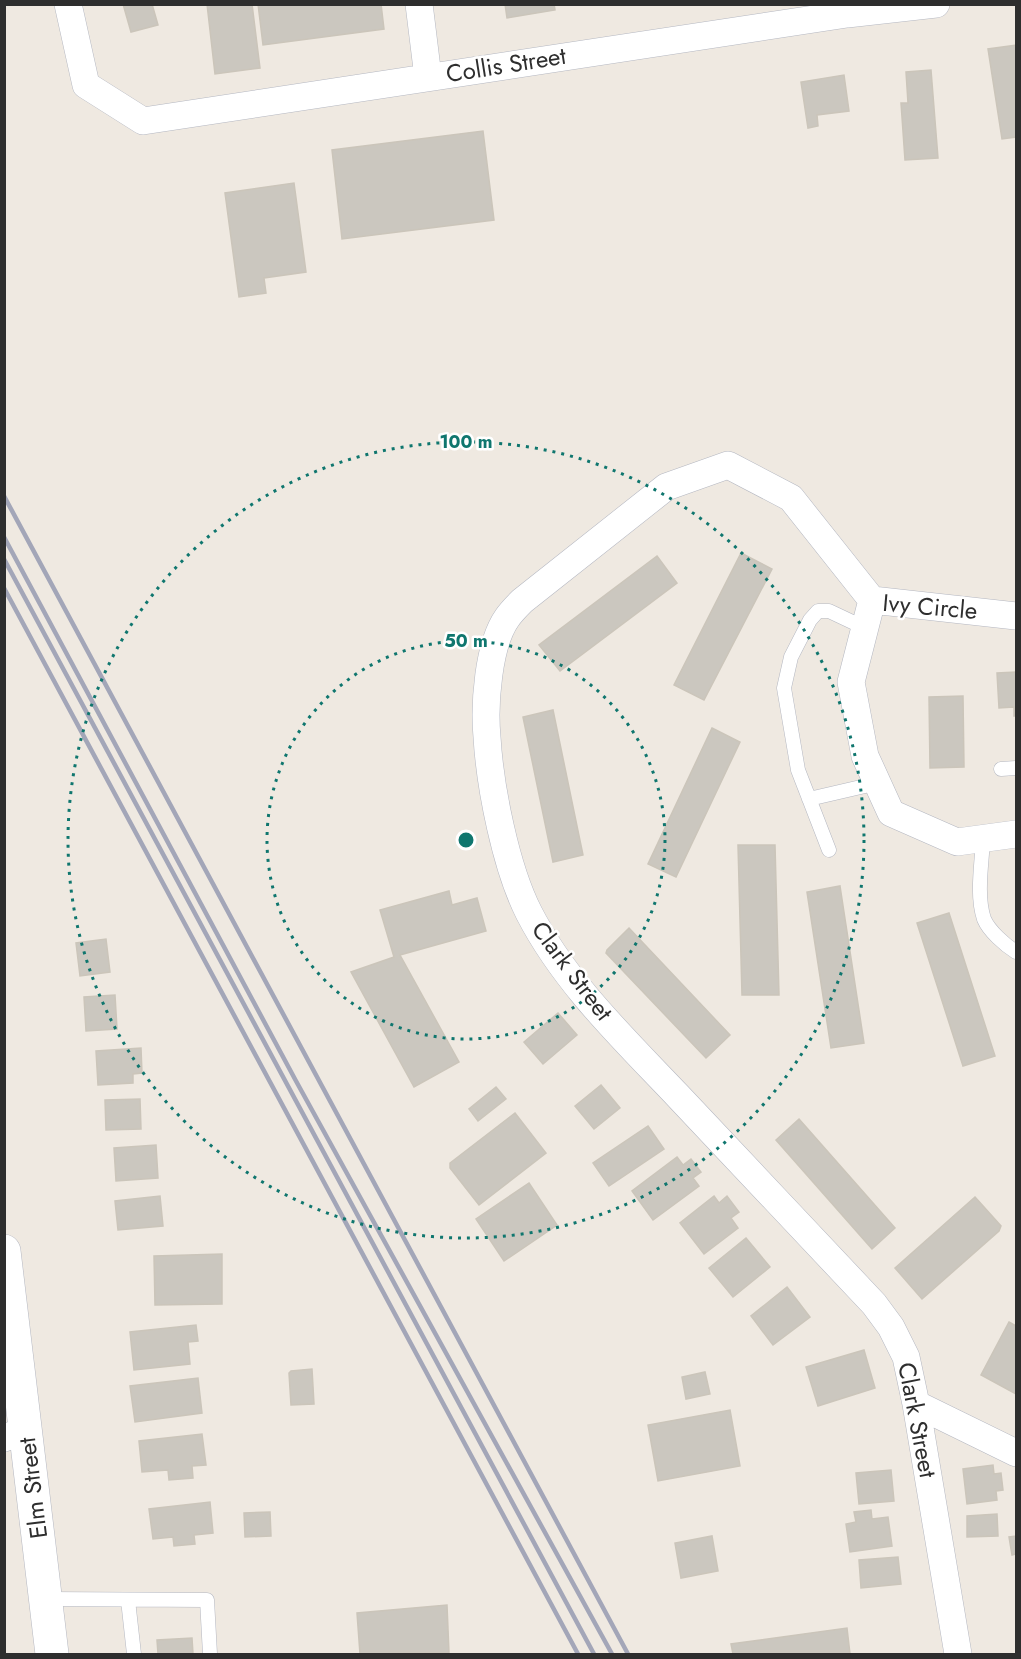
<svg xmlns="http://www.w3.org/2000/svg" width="1021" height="1659" font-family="Jost,sans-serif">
<rect width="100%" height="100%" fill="#efe9e1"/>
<path fill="#cbc7bf" stroke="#cbc5ba" stroke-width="1.5" d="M123,4H152L158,25L131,32Z
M207,4H252L260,68L215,74Z
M258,4H381L384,29L263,45Z
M505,4H554L555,10L507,18Z
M1016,45V137L1002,139L988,49Z
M931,70L938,158L905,160L901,103H908L906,72Z
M844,75L849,111L817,115L818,126L808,128L801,82Z
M483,131L494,220L342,239L332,150Z
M294,183L306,272L264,278L266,293L239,297L225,193Z
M741,553L772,569L704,700L674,685Z
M657,556L677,583L560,671L539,645Z
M1016,672V716H1014V707L999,708L997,673Z
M963,696L964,767L930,768L929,697Z
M553,710L583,855L553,862L523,717Z
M712,728L740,742L676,877L648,864Z
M738,845H775L779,995H742Z
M840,886L864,1043L831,1048L807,892Z
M449,891L452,905L477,898L486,931L400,955L459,1062L414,1087L351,972L394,957L380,910Z
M949,913L995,1056L963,1066L917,923Z
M629,928L730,1035L706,1058L606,953L607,950Z
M106,939L110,972L80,976L76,943Z
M115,995L117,1029L86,1031L84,997Z
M558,1013L577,1035L543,1064L524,1042Z
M141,1048L142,1073L133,1074V1083L98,1085L96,1051Z
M601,1085L620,1108L594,1129L575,1106Z
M496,1087L506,1099L478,1121L469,1109Z
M140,1099L141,1129L106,1130L105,1100Z
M515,1113L546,1153L479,1205L450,1168V1163Z
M799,1119L895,1228L872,1249L776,1140Z
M648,1126L664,1149L609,1186L593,1163Z
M156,1145L158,1178L116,1181L114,1148Z
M677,1157L683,1165L691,1159L701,1172L693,1178L699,1186L653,1220L632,1191Z
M529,1183L557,1225L504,1261L476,1219Z
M160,1196L163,1226L118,1230L115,1201Z
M714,1196L719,1203L727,1196L739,1212L731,1218L738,1228L704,1254L680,1223Z
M975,1197L1001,1226L999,1231L922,1299L895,1268Z
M746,1238L770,1267L733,1297L709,1268Z
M222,1254V1304L155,1305L154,1256Z
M787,1287L810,1317L773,1345L751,1316Z
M1009,1322L1016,1326V1394L981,1375Z
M196,1325L198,1341L188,1342L190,1364L134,1370L130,1332Z
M864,1350L875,1388L818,1406L806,1367Z
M312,1369L314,1404L291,1405L289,1373L291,1371Z
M705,1372L710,1394L686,1399L682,1377Z
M198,1378L202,1413L135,1422L130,1386Z
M730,1410L740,1466L658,1481L648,1425Z
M202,1434L206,1465L192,1466L193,1478L169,1480L168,1470L142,1472L139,1441Z
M993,1465L994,1474L1001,1473L1003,1490L996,1491L997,1500L967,1504L963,1469Z
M891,1470L894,1501L859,1504L856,1473Z
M210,1502L213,1533L194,1535L195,1544L174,1546L173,1537L153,1539L149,1509Z
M871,1510L872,1519L888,1517L892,1546L850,1552L846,1524L856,1522L854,1512Z
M270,1512L271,1536L245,1537L244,1513Z
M997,1514L998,1536L967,1537V1516Z
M712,1536L718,1571L681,1578L675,1543Z
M1016,1536V1554L1012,1555L1009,1537Z
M898,1557L901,1584L861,1588L859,1560Z
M447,1605L449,1653L360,1654L357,1613Z
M847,1628L850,1654H733L731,1644Z
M192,1638L193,1654H158L157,1640Z"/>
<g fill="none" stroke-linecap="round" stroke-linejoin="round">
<defs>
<path id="service" d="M1001,769L1016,768
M809,799L878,783
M983,839C982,863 976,895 984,919C989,931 1005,945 1016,952
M829,850L798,770L784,688L791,657L810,620L818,611H829L865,628
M46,1599L207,1600L210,1654
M128,1600L134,1654"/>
<path id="minor" d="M68,4L86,85L143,121L847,14L936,4
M419,4L428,77
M872,600L791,498L728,465L666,487L522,601C517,606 511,612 507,618C488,645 484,705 487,737C490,788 506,868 529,913C565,983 624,1039 678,1096C743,1165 809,1235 874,1304L891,1327L906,1357L916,1404L958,1654
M1016,616L872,600L851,682L865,756L891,813L957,842L1016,834
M916,1404L1016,1453
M4,1438L26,1430"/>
<path id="secondary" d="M4,1251L52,1654"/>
</defs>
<use href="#service" stroke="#b4b7c1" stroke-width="15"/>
<use href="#minor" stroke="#b4b7c1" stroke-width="28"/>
<use href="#secondary" stroke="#b4b7c1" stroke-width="34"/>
<use href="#service" stroke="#fff" stroke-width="14"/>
<use href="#minor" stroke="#fff" stroke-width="27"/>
<use href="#secondary" stroke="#fff" stroke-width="33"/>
<path stroke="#a3a6b8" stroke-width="4.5" d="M4,496L628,1654
M4,537L296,1081L612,1654
M4,559L594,1654
M4,588L578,1654"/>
</g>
<g fill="none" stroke="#0f766e" stroke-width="3" stroke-dasharray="3 6">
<circle cx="466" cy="840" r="199"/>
<circle cx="466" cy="840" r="398"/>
</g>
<g text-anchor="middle" stroke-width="5" stroke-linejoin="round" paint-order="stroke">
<g font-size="24" fill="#2e2e2e" stroke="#fff">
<text transform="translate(506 65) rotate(-9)" y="8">Collis Street</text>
<text transform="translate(930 607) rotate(5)" y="8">Ivy Circle</text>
<text transform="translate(572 971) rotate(53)" y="8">Clark Street</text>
<text transform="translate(917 1420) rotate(79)" y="8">Clark Street</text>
<text transform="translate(33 1488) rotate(-97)" y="8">Elm Street</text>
</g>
</g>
<circle cx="466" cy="840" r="9" fill="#0f766e" stroke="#fff" stroke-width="3"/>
<g font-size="18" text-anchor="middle" font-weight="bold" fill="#0f766e" stroke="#fff" stroke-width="5" stroke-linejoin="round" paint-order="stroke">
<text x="466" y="448">100 m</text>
<text x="466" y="647">50 m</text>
</g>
<rect width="1021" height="1659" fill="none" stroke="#2e2e2e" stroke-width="12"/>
</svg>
